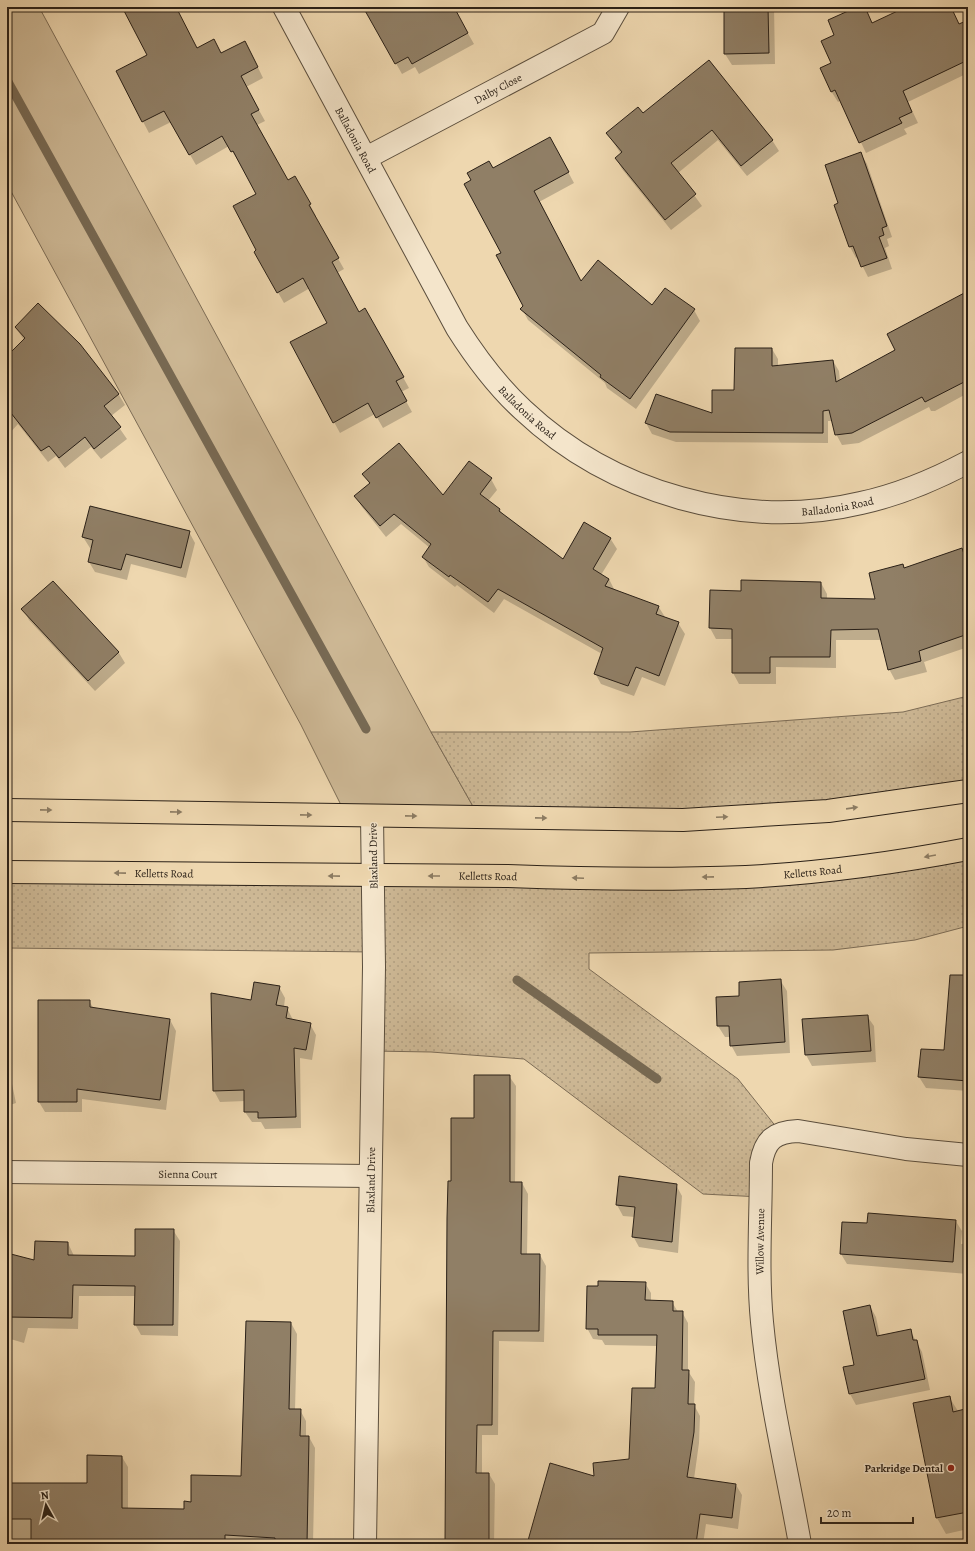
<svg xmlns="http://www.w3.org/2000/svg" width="975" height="1551" font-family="Alegreya,serif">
<defs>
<pattern id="park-dots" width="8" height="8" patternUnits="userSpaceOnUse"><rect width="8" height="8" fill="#cdb895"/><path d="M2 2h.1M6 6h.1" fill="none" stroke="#b09e80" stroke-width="1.8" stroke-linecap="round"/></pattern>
</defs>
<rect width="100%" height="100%" fill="#eed7af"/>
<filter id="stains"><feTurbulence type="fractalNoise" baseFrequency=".005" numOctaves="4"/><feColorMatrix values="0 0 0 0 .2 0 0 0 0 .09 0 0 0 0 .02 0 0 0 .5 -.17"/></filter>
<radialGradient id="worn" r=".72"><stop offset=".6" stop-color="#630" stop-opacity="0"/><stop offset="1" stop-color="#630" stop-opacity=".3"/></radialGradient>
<path fill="#cdb895" stroke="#7c6c56" d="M7,7H39L431,732L479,817L346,815L301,725L7,184Z"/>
<path fill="url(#park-dots)" stroke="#7c6c56" d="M968,696V791L828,811L479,817L431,732H630L903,712Z
M968,849V926L915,940L833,950L589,953V969L738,1079L781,1133L761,1197L703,1194L524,1059L431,1052L372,1051L374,952L7,948V872L589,879Z"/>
<path fill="#0003" d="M123,7H175L197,49L221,54L251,53L263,78L246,87L265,121L257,125L288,181L301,188L316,216H314L344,269L337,273L359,313L365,309L409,388L401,392L412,412L383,428L375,414L340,433L334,422L329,323L310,288L284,303L255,252L258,251V194L229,146L196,165L171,122L149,133L117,72L149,55Z
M364,7H453L474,44L419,74L415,67L402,74Z
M725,7H774L775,64L732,65L725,54Z
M860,7H864L873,24L908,7H951L959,25L968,21V73L908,102L918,123L904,129L907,134L866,153L841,100L838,102L831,91L836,36Z
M709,62L772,140L779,151L747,176L718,140L678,173L702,206L671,230L622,169L616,158L621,154L607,133L643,114Z
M550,138L574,183L539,202L581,283L653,306L694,310L700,321L636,409L607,388L605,383L528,320L522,309L524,306L503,253L493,169Z
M861,154L867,164L892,237L887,239L889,246L885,248L892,269L868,277L858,257L856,258L850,247L835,205L840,204Z
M968,302V393L935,411H931L929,407L859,443L842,445L836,434L833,421H828V443L676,442L652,434L646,423L713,415L772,349L778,359V366L833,361L839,371L840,381L897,350Z
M16,328L79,345L119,395L125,405L111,416L127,439L101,459L91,447L65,468L56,456L48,462L18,424L7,436V357L24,340Z
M364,474L443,497L491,479L497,490L488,501L500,510L503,515L563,560L610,538L617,549L601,575L609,579L615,591L658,606L665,617L678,623L685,634L665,686L642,677L634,696L601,684L595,673L602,654L504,599L494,613L457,585L455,587L429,567L423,557L430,548L401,524L386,537L362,507L355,496L370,485Z
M189,532L195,543L186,578L131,564L127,580L95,572L89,562L92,549L90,548L83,537Z
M961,549L968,562V647L924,662L927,672L895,680L889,669L882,640H836V668L776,667V684H739L733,673V639H716L710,628L711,591L742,592L821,583L827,594V599L876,600L903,565L905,569Z
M53,582L119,653L125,663L95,691L29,620L23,609Z
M7,659L10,668L7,669Z
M780,980L787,991L790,1053L737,1056L731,1045L730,1037H725L718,1026L717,998L740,997Z
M279,987L285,998L284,1007L287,1008L293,1020L310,1024L316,1035L312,1060L300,1058L301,1128L265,1129L261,1122H252L245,1112V1101L220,1102L214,1091L251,1001Z
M89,1001L94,1009L170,1020L176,1031L166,1110L82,1099V1112H45L39,1102Z
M968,1008V1091L926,1088L919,1077L945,1051Z
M867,1016L874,1026L876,1062L812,1066L806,1055L803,1020Z
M7,1060L16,1103L7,1106Z
M509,1076L516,1086L515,1183H522L528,1194L527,1255H540L546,1266L544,1342L499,1341L498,1435H482V1474H489L495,1484L494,1544H446L452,1182L475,1119Z
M620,1177L676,1185L682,1196L678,1253L639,1247L633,1236L635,1217L623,1216L617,1205Z
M955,1220L962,1231L961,1244L968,1243V1274L847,1264L841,1254L868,1224Z
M173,1230L180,1241L178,1336L141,1335L135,1324V1296H79L78,1329L28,1328L24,1343L7,1338V1254L35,1261L68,1243L74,1256L136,1257Z
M645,1283L651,1293V1301L672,1302L678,1312H682L688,1323V1371L695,1382L694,1405L700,1416L699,1443L694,1479L736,1485L742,1495L738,1529L706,1524L703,1544H528L595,1477L630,1460L656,1390L657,1346L605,1345L602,1340L593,1339L587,1328Z
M870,1306L876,1317L880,1336L910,1330L922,1352L930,1390L856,1405L850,1394L844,1367L855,1366Z
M291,1323L297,1334L295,1410H300L306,1421V1437H309L315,1448L313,1544H32V1541L21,1544H7V1484H88L122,1457L128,1467V1509L185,1510L192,1503L242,1478Z
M949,1397L958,1411L964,1410L968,1417V1529L946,1534L937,1518Z"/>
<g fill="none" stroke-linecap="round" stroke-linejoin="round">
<path stroke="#776953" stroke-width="9" d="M7,80L366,729
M517,980L657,1079"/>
</g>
<path fill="#907f66" stroke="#2a2017" d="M122,7H176L197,48L214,39L221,53L245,41L258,67L241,76L259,110L251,114L288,180L295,176L311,204L309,205L339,258L332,262L359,312L365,308L404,377L396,381L407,401L376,418L368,403L333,423L290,342L327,323L303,278L277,293L254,252L256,250L233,206L256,194L233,151L231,152L222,136L189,155L164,111L142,122L116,71L147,55Z
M363,7H454L468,33L412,64L408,57L395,64Z
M724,7H768L769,53L724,54Z
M857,7H865L872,23L906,7H951L959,24L968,20V60L903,91L912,112L899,118L902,123L859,143L835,90L831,92L820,68L831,63L821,41L834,35L828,20Z
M709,60L773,140L741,166L712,130L671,163L696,194L665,220L615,158L622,152L606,133L638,107L643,113Z
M550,137L569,172L534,191L581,281L598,260L652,305L665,288L695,309L630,399L600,377L601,375L520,309L523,306L496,255L501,253L464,184L471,180L467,173L489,161L493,168Z
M861,152L887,226L882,228L884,235L879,237L887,258L861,267L853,246L849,247L834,205L838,203L825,165Z
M968,291V380L925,402L922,397L852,433L835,435L829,410L823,411V433L670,432L645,423L656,394L712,413V390H734L735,348H772V366L833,360L836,382L895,350L887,334Z
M38,303L80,344L119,394L104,406L121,427L94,449L85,437L59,458L49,446L41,451L7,408V356L25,338L15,327Z
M399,443L443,495L469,461L492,478L480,494L500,509L499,511L563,559L584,522L611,538L593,569L609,579L605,586L659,606L656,614L679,622L659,676L636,667L628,686L594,674L603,648L498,589L488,602L450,575L449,577L422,557L431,544L394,514L380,526L354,496L370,483L362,474Z
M90,506L190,531L181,568L126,554L121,570L88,562L93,540L82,537Z
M962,548L968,566V634L919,651L921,661L888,670L878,629L831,630L830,657H770V673H732V629L709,628L710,590L741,591V580L821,582V598L875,599L869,573L903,564L904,568Z
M53,581L119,652L88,681L21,609Z
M950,975H968V1081L918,1077L921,1049L944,1050Z
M781,979L785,1042L730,1046L729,1026H717L716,997L739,996V982Z
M254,982L280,986L276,1005L288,1007L286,1018L311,1023L306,1050L294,1048L296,1117L258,1118V1112H244V1090L213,1091L211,993L251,1000Z
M38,1000H90V1007L170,1019L160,1100L77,1089V1102H38Z
M868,1015L871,1051L805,1055L802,1019Z
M474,1075H510V1182H522L521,1254H540L539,1331H493L492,1425H477L476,1473H489V1544H445L447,1218L448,1181H451V1118H474Z
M619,1176L677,1184L672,1242L632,1237L635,1207L616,1205Z
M868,1213L956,1220L953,1262L840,1254L842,1222L867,1223Z
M135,1229H174L173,1325H134L135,1286L73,1285L72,1318L7,1317V1253L34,1260L35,1241L68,1242V1255L135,1256Z
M598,1281L646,1282L645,1300L673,1301V1311H683L682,1370H689L688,1404H695L694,1432L687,1477L736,1484L732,1518L700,1514L696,1544H527L550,1463L594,1476L593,1463L629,1459L632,1388H655L657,1335H598V1329H586L587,1286H598Z
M870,1305L877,1336L911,1329L913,1340H917L925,1379L849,1394L843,1367L854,1365L843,1311Z
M246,1321L291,1322L289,1409H301L300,1436H309L307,1544H275V1538L225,1535V1544H31V1519H10V1483H87V1455L122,1456V1508L184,1509V1501L191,1502V1475L241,1476Z
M950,1396L953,1412L965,1409L968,1426V1512L936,1518L913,1403Z"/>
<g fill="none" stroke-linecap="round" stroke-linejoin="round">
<defs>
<g id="minor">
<path id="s1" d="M284,7L457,328C476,358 497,386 523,410C611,493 743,531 861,503C898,495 934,480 968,462"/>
<path id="s2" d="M366,158L603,33L618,7"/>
<path id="s3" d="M7,1172L370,1176"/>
<path id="s4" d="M365,1544L374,967L372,816"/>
<path id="s5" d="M800,1544C787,1470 769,1397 762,1322C757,1270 761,1216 761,1163C765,1140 774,1132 798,1131L906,1149L968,1155"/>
</g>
<g id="primary">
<path d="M7,810L683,820L828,811L968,791"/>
<path id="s6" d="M7,872L507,876C587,879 666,880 746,877C820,873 895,863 968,849"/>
</g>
</defs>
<use href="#minor" stroke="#5b4e3d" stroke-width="24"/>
<use href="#primary" stroke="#2a2017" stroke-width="24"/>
<use href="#minor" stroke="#f4e5cb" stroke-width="22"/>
<use href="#primary" stroke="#eed7af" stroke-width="22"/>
</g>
<defs><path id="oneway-solid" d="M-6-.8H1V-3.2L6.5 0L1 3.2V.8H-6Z"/></defs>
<g fill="#8c7c63">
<use href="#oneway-solid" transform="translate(852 808) rotate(-8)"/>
<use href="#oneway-solid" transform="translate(46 810) rotate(1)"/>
<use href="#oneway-solid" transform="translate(176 812) rotate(1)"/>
<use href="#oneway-solid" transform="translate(306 815) rotate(1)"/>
<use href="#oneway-solid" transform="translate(411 816) rotate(1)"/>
<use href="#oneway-solid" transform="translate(722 817) rotate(-3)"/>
<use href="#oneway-solid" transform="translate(541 818) rotate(1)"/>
<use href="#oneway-solid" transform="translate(930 856) rotate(170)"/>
<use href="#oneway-solid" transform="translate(120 873) rotate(-179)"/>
<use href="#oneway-solid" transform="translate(334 876) rotate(-179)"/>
<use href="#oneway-solid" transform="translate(434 876) rotate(180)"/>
<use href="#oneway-solid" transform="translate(708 877) rotate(179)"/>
<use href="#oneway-solid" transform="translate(578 878) rotate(-178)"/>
</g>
<circle fill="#8f2418" stroke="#f4e5cb" stroke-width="1.5" cx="951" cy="1468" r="4"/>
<g text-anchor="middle" stroke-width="3" stroke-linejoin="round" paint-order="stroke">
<g font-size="11" fill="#2a2017" stroke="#f4e5cb">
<text dy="4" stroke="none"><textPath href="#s2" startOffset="149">Dalby Close</textPath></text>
<text dy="4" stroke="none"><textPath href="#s1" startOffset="151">Balladonia Road</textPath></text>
<text dy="4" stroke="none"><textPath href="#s1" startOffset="475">Balladonia Road</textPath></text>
<text dy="4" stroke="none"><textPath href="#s1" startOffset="811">Balladonia Road</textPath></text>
<text transform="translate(373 856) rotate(-91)" y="4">Blaxland Drive</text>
<text dy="4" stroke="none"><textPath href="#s6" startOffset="806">Kelletts Road</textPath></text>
<text dy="4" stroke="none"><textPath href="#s6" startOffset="157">Kelletts Road</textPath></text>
<text dy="4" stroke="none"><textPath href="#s6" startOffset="481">Kelletts Road</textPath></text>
<text dy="4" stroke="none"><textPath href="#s3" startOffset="181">Sienna Court</textPath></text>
<text dy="4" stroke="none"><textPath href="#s4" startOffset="364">Blaxland Drive</textPath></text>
<text dy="4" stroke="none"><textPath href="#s5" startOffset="306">Willow Avenue</textPath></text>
</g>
<g font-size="11" font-weight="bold" fill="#2a2017" stroke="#f4e5cb" text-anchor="end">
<text x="943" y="1472">Parkridge Dental</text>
</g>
</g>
<rect width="975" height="1551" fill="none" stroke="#eed7af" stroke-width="24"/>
<rect x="8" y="8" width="959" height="1535" fill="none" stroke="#2a2017" stroke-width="2"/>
<rect x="12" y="12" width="951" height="1527" fill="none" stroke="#2a2017"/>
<g transform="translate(46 1505) rotate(352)" stroke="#f4e5cb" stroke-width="3" paint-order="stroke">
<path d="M0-3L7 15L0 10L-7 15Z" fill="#2a2017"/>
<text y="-6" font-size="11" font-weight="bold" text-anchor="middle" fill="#2a2017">N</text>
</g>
<path d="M821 1517v6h92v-6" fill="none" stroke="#2a2017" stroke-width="2"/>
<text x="827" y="1517" font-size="12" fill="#2a2017" stroke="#f4e5cb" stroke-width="3" paint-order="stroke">20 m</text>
<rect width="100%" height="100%" filter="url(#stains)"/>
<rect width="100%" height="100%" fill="url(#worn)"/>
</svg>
